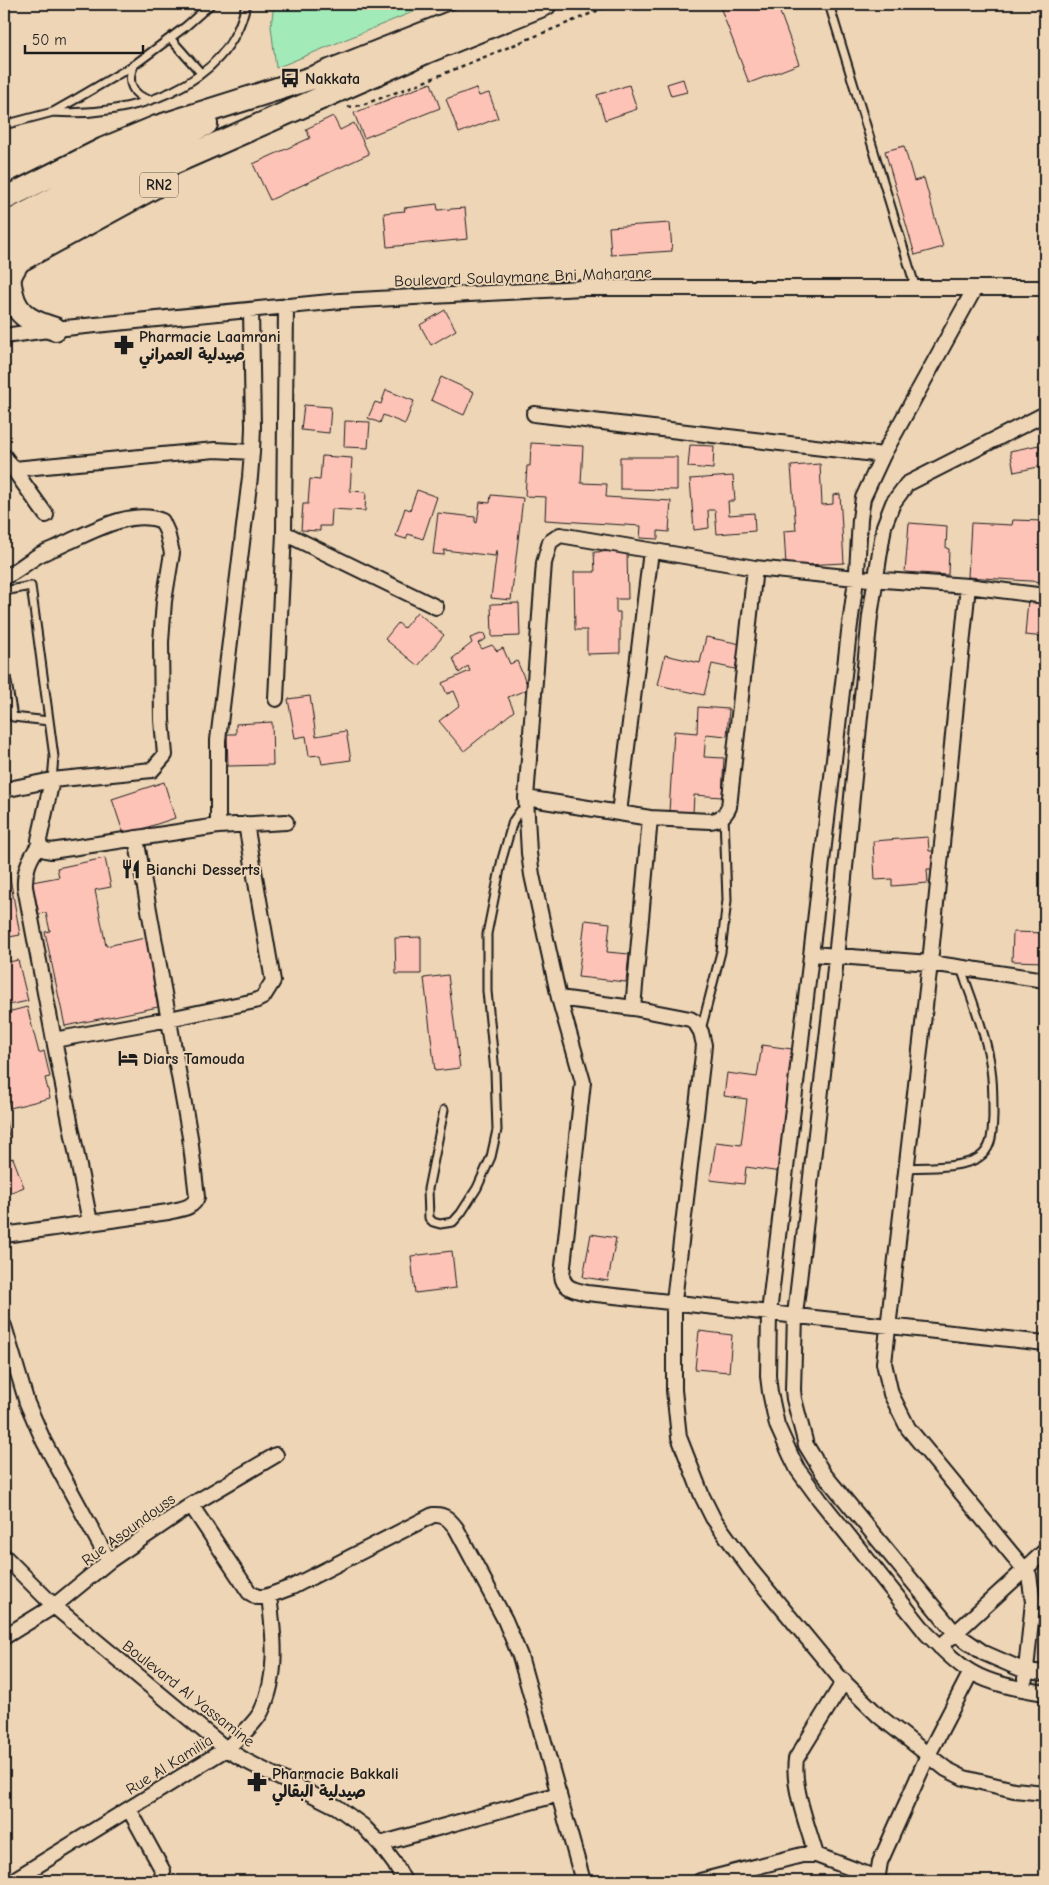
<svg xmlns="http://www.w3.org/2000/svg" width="1049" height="1885" font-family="'Comic Neue','Playpen Sans Arabic',sans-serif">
<rect width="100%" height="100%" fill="#eed5b6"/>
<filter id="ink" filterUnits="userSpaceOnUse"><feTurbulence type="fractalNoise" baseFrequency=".02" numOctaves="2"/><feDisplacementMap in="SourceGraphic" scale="10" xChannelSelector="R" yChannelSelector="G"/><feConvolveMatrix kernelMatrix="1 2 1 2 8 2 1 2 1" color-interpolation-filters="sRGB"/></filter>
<g filter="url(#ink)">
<path fill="#a2eab7" stroke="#5f836a" d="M274,4H432L276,68L271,26Z"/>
<path fill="#fec3b7" stroke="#1c1c1c" d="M719,4H777L799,64L749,83Z
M683,79L687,92L671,96L667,84Z
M431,83L440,108L364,138L354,113Z
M629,85L637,109L605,120L597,95Z
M476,88L479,96L489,93L498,118L459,133L446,99Z
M333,116L340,130L354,123L369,154L270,200L253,164L310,138L306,129Z
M904,146L914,181L924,178L943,247L915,255L885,151Z
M437,204L438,210L465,208L468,239L387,247L384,213L405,211L404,208Z
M670,223L672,251L611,255L609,227Z
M445,310L456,330L431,345L420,325Z
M441,377L474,392L464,415L431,400Z
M386,390L414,401L405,424L383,415L380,423L368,418L375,402L381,404Z
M304,405L331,407L329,433L301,430Z
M345,421L370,422L368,448L344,447Z
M531,443L583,446L581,483L607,484L606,497L671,501L669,532L658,531V539L640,538L641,526L545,520L546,497L525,496L527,466H530Z
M690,445L714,446L713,469L688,467Z
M1039,445L1043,466L1014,472L1010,451Z
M322,456L352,458L350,491L366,492L365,511L332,509L331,526H320V531L301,530L303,504H308L310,479L320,480Z
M620,457H677V490L620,489Z
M820,464L822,505L833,504V495L840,494L844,563L786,566L784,531L796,530L791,466Z
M733,476L735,501H728L729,515L754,513L755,531L717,534L715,510H708L709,528L694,530L690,479Z
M417,490L437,497L423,539L408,534L406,539L396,536L405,508L410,510Z
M491,495L523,498L511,600L491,598L497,550H496L495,556L444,550V555L433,554L438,513L475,517V522L477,523L480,502L490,503Z
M1044,512H1045V582L968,577L971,523L1012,525L1013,520L1043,521Z
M909,523L947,526L946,548L949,549L948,575L905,572Z
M627,551L628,599H616V612H620V653L587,654V630H575L574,572H595L594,552Z
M1028,600L1045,602V637L1025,635Z
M519,603L520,636L492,637L491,604Z
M417,612L444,635L418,666L385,639L398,623L404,628Z
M484,633L486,639L478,643L482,649L492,645L497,651L503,648L510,664L517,661L529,689L508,697L514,711L464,751L439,721L460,705L454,691L447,694L442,683L470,671L468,666L459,673L453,658L472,643L470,638Z
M706,637L741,644L735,669L712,664L704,695L658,685L665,655L700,663Z
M310,696L316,736L346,731L351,760L322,764L320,755L309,756L306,736L295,738L288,699Z
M698,707L729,709L727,736L706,734L704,757L724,758L722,797L694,795L693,813L669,812L674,731L697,733Z
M272,722L273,765L228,766L227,734H236V724Z
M164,782L175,818L124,835L112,799Z
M928,837L929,851H937L938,869H927L928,883L892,886V879L875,880L873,841Z
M105,858L111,887L95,890L106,946L151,937L162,993L155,994L158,1007L65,1026L45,932L50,931L46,913L39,914L32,882L59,877L57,868Z
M9,872L20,935L4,938V873Z
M585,920L610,923L607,952L629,954L626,982L578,977Z
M1013,932L1045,933V962L1012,961Z
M421,937V974H396L395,938Z
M18,960L28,1001L4,1006V963Z
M448,975L460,1068L435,1071L424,978Z
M27,1007L39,1053L44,1051L50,1077L45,1078L50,1098L10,1108L4,1086V1013Z
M762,1045L792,1049L781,1142H785L781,1172L746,1167L744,1184L710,1180L716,1142L741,1145L747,1099L724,1096L727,1073L757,1077Z
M4,1112L9,1136L4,1137Z
M13,1158L24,1187L4,1195V1161Z
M591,1234L616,1238L608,1281L583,1277Z
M452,1251L456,1288L415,1293L411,1256Z
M699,1331L732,1335L729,1372L695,1369Z"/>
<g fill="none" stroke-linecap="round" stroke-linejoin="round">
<defs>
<path id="service" d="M829,4L916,289
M170,38L201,73
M134,65C126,81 132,96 150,100
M53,112C128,118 229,88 246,4
M4,125L53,112L76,99L134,65L185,27L211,4
M4,591L31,586L54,757L52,780
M4,665L13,717L49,721
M701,1030L721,952L727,900L724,816
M444,1110L428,1189L429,1218L433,1222L440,1224L453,1222L461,1213L477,1188L491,1157L497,1130L495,1072L487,991V934L502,859L513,821L520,811H527
M906,1168C926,1167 961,1168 978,1158C993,1149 992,1132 993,1117C993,1095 993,1073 988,1052C982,1023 970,995 961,968"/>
<path id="minor" d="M975,288L883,455L863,498L860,519L857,572L849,632L769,1313L768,1376L770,1392L777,1425L791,1456L798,1470L820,1500L927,1634C941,1647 955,1663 971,1672C993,1685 1021,1689 1045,1693
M251,310L253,427L252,452
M4,336L55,329L340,301L583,288H1045
M534,414L883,455
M1045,414L907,484L893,503L884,526L870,616L834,978L795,1315L793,1390L794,1399L806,1445L823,1473L955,1633L984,1653L1016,1667L1026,1671L1045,1673
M4,456L46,515
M14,469L215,450L252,452L250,477L218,740V826
M284,533L436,607
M4,577C18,571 21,566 33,559C42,552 54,549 64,544C91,532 132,508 162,521L167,532L172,553L164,601L161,642L162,720L165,755L152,770L52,780L4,790
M968,586L930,963L884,1363L891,1394L908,1428L1029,1575L1033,1602L1025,1679
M1045,596L968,586L856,578L755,568L560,535L550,542L544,563L526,798L529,853L532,875L559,998L583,1082L562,1275C563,1289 576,1290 587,1293L1045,1343
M276,699L284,533L286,306
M52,780L39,840C40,848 43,850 51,851L218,826L286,822
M526,798L650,818L710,821C720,820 725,816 729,807L755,568
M619,813L651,551
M39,845C30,858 24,870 25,887L54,1040L90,1222
M812,954L930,963L1045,980
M559,998L633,1008L690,1019L695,1022L701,1032L704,1045L703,1055L674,1301V1390L679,1437L702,1496L713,1518L750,1569L840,1678L879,1716L946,1769L964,1778L1014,1790L1045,1793
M633,1008L650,818
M54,1040L169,1019L255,1001L263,997L273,981L246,824
M4,1235L168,1212C179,1209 193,1209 197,1197L190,1137L136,838
M4,1326L27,1403L44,1442L109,1561
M191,1505L249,1592L257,1597H265L292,1587L433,1515C444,1514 449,1519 456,1528L505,1620L520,1656L583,1881
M4,1556L54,1606L226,1749L246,1761L337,1807L363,1826L380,1844L395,1864L404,1881
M4,1637L54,1606L109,1561L191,1505L276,1455
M940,1647L1045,1551
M129,1809L163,1871L161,1881
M380,1844L559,1794
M816,1855C808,1827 792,1787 796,1759L844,1681
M12,1881L226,1749C238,1738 253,1726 261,1712C279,1676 274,1635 269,1596
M700,1881L802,1855H816L877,1878
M877,1881L880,1862L928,1755L971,1672"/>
<path id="trunk" d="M4,199L104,149L157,127L312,78L498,4
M4,225L99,175L206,124
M4,248L106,194L157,170L426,52L545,4
M19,260C16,266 11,272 10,278C9,283 11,289 12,294C17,317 35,323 55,329
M4,269L154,187"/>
</defs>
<use href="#service" stroke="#1c1c1c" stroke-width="11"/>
<use href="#minor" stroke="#1c1c1c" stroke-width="18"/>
<use href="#trunk" stroke="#1c1c1c" stroke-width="26"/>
<path stroke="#1c1c1c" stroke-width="2.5" stroke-dasharray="4 4" stroke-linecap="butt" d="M348,107L362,105L416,85L614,4"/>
<use href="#service" stroke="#eed5b6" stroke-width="7"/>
<use href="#minor" stroke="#eed5b6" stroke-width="14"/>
<use href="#trunk" stroke="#eed5b6" stroke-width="22"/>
</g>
</g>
<defs>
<symbol id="bus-bare" viewBox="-9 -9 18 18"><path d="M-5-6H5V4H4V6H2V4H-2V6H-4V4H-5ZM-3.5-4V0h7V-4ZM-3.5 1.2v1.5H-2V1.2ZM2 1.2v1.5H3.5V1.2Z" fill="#1c1c1c" stroke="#eed5b6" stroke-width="2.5" paint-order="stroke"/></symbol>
<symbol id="pharmacy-bare" viewBox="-9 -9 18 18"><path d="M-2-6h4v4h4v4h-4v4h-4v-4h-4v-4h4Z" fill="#1c1c1c" stroke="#eed5b6" stroke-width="2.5" paint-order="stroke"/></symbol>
<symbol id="restaurant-bare" viewBox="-9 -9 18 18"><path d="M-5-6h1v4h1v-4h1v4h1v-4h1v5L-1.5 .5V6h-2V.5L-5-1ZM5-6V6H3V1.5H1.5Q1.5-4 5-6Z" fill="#1c1c1c" stroke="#eed5b6" stroke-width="2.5" paint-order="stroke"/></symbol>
<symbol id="hotel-bare" viewBox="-9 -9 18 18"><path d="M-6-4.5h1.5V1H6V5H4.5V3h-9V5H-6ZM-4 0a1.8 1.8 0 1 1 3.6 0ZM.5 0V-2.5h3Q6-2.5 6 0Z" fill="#1c1c1c" stroke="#eed5b6" stroke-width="2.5" paint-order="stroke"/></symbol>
</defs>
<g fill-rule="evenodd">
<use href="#bus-bare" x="276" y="64" width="28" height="28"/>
<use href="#pharmacy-bare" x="110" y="331" width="28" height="28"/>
<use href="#restaurant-bare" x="117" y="855" width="28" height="28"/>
<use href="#hotel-bare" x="114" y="1044" width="28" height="28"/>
<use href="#pharmacy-bare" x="243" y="1768" width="28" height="28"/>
</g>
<g text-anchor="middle" stroke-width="4" stroke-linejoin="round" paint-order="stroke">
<rect fill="#eed5b6" stroke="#5b544a" stroke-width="1" x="140" y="172.5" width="38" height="25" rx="4"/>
<g font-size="15" font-weight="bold" fill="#1c1c1c">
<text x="159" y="190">RN2</text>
</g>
<g font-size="16" font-weight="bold" fill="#1c1c1c" stroke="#eed5b6" text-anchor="start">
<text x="305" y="84">Nakkata</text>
<text x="139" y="342">Pharmacie Laamrani<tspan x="139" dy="18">صيدلية العمراني</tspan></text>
<text x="146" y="875">Bianchi Desserts</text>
<text x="143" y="1064">Diars Tamouda</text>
<text x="272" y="1779">Pharmacie Bakkali<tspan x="272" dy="18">صيدلية البقالي</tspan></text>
</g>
<g font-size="16" fill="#1c1c1c" stroke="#eed5b6">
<text transform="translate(523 276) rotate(-2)" y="6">Boulevard Soulaymane Bni Maharane</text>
<text transform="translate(128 1529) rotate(-36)" y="6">Rue Asoundouss</text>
<text transform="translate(189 1693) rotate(38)" y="6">Boulevard Al Yassamine</text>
<text transform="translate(169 1764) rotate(-32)" y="6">Rue Al Kamilia</text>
</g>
</g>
<rect width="1049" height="1885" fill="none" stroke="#eed5b6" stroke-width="20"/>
<rect x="10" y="10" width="1029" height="1865" fill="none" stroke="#1c1c1c" stroke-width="2" filter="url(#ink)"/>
<path d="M25 45v8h118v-8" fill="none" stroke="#1c1c1c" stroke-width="2.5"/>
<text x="32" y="45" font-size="15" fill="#1c1c1c" stroke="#eed5b6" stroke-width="4" paint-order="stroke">50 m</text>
</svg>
